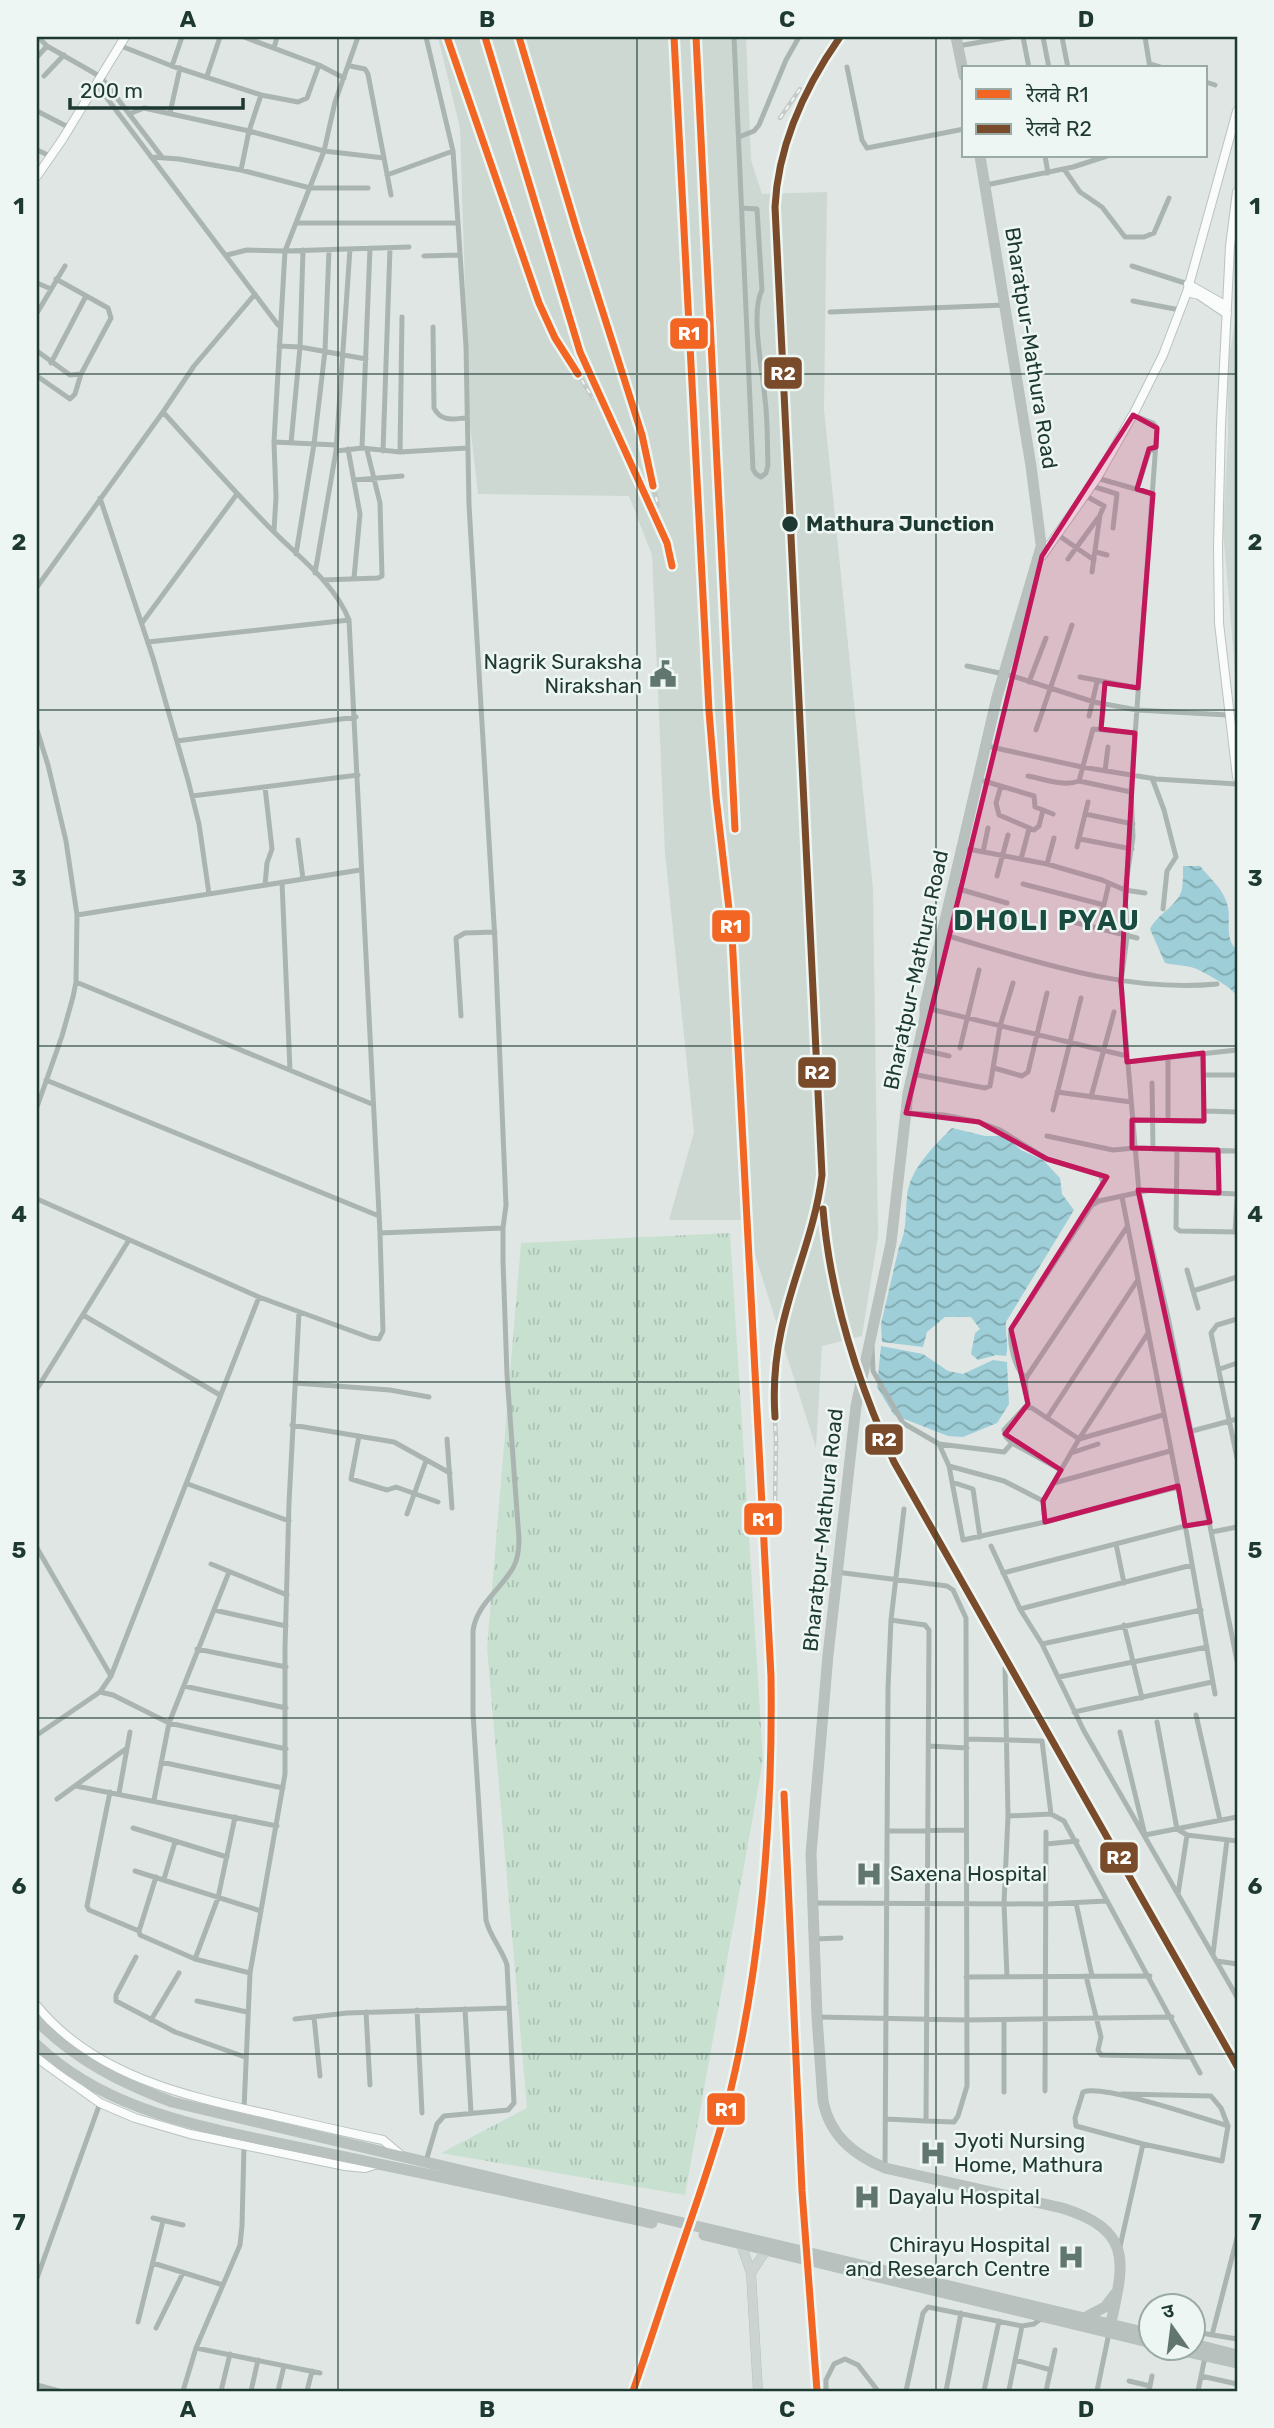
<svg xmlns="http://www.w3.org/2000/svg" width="1274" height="2428" font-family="Rubik,'Noto Sans Devanagari',sans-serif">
<defs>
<pattern id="grass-tufts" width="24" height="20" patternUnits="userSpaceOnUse" patternTransform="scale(1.75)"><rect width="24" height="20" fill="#c8e0d0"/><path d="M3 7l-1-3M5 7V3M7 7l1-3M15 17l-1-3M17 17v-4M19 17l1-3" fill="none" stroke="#abc1b3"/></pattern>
<pattern id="water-waves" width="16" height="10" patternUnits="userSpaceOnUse" patternTransform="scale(1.75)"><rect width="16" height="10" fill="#9eced7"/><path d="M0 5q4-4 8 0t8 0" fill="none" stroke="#80a8af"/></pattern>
</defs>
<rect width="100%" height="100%" fill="#e0e6e3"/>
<path fill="#cdd8d3" d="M438,37H746L751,160L762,194L827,192L824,409L873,889L878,1236L862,1336L822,1346L816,1448L744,1220H669L694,1132L665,853L652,555L629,496L478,494L469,415L460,128Z
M1235,323H1237V694L1223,530L1228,436V362Z"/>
<path fill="url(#grass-tufts)" d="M730,1233L763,1760L685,2195L441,2153L527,2108L487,1648L521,1243Z"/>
<path fill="url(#water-waves)" d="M1183,866H1200C1211,880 1224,889 1228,907C1231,921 1224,939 1237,950V996C1232,987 1204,972 1194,968C1185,965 1174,965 1165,963L1150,929C1157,914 1178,906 1182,889C1183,882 1183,874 1183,866Z
M952,1128L985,1136H1005L1021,1150L1043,1160L1060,1178L1062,1194L1074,1210L1006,1322C1005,1334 1009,1344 1006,1356L996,1355L978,1360L971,1354L975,1333L980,1329L971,1317H945L927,1332L923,1347L882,1342L881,1324L899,1247C907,1231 905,1215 907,1197C909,1170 933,1147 952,1128Z
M881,1346L923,1354L948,1371L963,1374L993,1360L1007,1362L1009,1404L997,1423L963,1437L948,1436L894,1415L877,1387Z"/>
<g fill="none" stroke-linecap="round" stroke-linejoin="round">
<defs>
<path id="secondary" d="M37,176L62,140L125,37
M1237,192L1230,246L1221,425L1218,547L1219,623L1237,777
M1188,284L1225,305
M1187,292L1199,295L1227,314
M1042,556L1097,478L1135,411L1163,355L1187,292L1237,111
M37,2006C93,2075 185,2096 267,2114C306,2123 344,2132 383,2140L402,2156
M37,2058L100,2103L135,2118L190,2134L345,2166L365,2168L378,2164"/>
<path id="primary" d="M741,2244L751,2273L758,2391
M751,2273L766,2250"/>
<path id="highway" d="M956,37L964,76
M980,156L1031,466L1042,552
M1041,547L997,697L925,1006V1017L908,1094L891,1243L856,1406L828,1655L811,1854L817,2017L823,2101C830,2136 854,2155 885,2168L1062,2208C1140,2232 1121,2270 1109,2333
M37,2021C76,2060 121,2083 172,2102L1152,2334
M37,2045C97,2103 179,2122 258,2139C301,2148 345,2157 388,2166C476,2184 564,2204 652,2223
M704,2235L1152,2343
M1084,2318L1105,2307L1115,2294
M1194,2344L1237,2355
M1170,2348L1237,2363"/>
</defs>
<use href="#secondary" stroke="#b9c3bf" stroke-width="10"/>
<use href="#primary" stroke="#bac3c0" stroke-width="10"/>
<use href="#highway" stroke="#bac3c0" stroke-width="11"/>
<path stroke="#aab5b2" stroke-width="5" d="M38,37L47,46L101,77L162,157
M244,37L319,65L344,78
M426,37L453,151L458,223L466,346L469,505L495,941L506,1205L503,1228V1261L507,1375L519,1539C519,1548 518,1558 514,1566C503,1588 476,1604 473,1631V1713L486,1920C490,1937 502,1949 507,1965L514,2103L508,2110L444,2116L437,2124L426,2161
M734,37C741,181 747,325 753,469L756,474L761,477L766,473L768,465C767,443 768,421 765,399C763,373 750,312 762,290L757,209L742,208
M1023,37L1029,68
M1043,37L1049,68
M1062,37L1068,68
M1145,37L1150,68
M121,46L172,66L261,95L298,102L307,98L319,65
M958,46L1010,37
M274,48L277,37
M37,57L47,46
M1150,64L1163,68
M172,66L182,37
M350,66L365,69L368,74L391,195
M847,67L862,140L867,148L964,129
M44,76L64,55
M207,76L220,37
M1206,82L1215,85
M97,85L278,325
M37,111L70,128
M170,113L180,68
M129,114L144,108L249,131L324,151L384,158
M739,137L754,131L759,125L786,60L799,37
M37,150L50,156
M1045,156L1048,173
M151,157L179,159L241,170L310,188H368
M1064,169L1080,192L1102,207L1125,237H1144L1154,233L1169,198
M241,170L249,131L261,95
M387,175L453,151
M986,185L1073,167L1107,156
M296,223H458
M227,255L247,250L285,251L409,247
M424,256L460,255
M1132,266L1188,284
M37,283L51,289
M1133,301L1180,310
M830,312L1005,305
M37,313L65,266
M433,327L434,408C441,422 453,419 465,418
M279,346L300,347L366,359
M37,351L70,375L81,374L111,318L108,308L56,279
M51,363L86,296
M37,376L70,399L75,394L81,374
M1133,415L1153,423L1157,428L1131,792L1133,837L1125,890L1127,937L1121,982L1139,1192L1168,1317L1237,1661
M274,442L336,445
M291,443L300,347L303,250
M362,448L370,248
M348,449L360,514L354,578
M336,451L362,448L400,452L467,448
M383,451L390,248
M400,452L402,317
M1097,478L1153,494
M354,480L402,476
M1092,486L1117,494L1113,528
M1137,489L1149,452L1156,447
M1086,496L1104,506L1100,515L1092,572
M100,498L153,658L188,780L199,824L209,894
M274,531L276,497L274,442L285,251L324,151L335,102L358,37
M1058,535L1094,560
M1096,552L1107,555
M296,554L314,444L325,351L329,250
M1068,559L1098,518
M315,573L336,451L350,249
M323,580L378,578L382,576L380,503L367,450
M37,587L163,412L194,366L255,294
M142,623L237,494
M148,642L349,620
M967,666L1004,674
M1009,675L1094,702L1137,710L1228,715
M1080,677L1138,688
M1029,682L1046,638
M1089,716L1097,682
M1101,729L1104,704
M37,730L48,765L66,841L77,915L76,982L73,997L62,1036L37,1107
M1036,730L1072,625
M177,741L356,717
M991,747L1082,767L1156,779L1237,784
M1105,771L1108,747
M1028,776C1044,779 1064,787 1079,781L1093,729L1135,733
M1152,778L1164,810L1176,857L1167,871L1163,909
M984,781L1034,796L1035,807L1043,810
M1079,781L1131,792
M1001,786L996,803L999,815L1034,830L1039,826L1043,810L1053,814
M265,787L272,849L267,863L265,885
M192,796L358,775
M1085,814L1133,824
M1080,839L1132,849
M298,840L303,879
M1077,847L1088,802
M968,849L1047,864L1102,880L1125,890L1145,893
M983,852L988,828
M1021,859L1029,829
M1047,864L1054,838
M997,876L1008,835
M282,882L290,1070
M1023,884L1104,905
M959,889L1007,903
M77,915L360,870
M1069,921L1137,938
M1098,930L1109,883
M948,936C1035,961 1125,993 1217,984
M76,982L372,1104
M930,1009L1127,1056
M461,1016L456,938L465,933L495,932
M960,1048L979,970
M918,1049L949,1056
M1168,1057V1120
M1127,1062L1237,1050
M994,1068L1022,1076L1028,1072L1047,993
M912,1074L985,1088L990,1086L1000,1026L1013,983
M1204,1075H1237
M46,1080L379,1216
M1152,1083L1153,1149
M1057,1092L1131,1102
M1091,1097L1114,1012
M1053,1110L1081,998
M1205,1111L1237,1112
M906,1113L944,1115L979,1122L1000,1130L1047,1159L1100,1175L1103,1182L1096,1196V1202
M1132,1120L1204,1121L1203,1053
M1047,1136L1113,1150L1135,1148L1237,1151
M1177,1149L1176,1228L1180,1231L1237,1232
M1218,1150L1219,1193
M1122,1197L1180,1496L1215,1694
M37,1199L259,1297L371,1338L379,1339L383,1331L380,1233L349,620C335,583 296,555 269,527C233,490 198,451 163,412
M1235,1232L1237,1200
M380,1233L503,1228
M1187,1270L1193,1291L1237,1277
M1193,1291L1198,1308
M83,1315L220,1395
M1237,1319L1217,1325L1211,1333L1237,1458
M872,1347L873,1371L903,1423L939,1444L1004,1452L1012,1443
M1220,1369L1237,1363
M1026,1378C1015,1370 1009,1343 1011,1329L1092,1205L1099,1201L1150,1190L1237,1194
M295,1383L390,1390L429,1397
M37,1389L129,1240
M1028,1406L1025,1381L1028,1375L1127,1227
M1047,1418L1137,1281
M292,1425L394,1442L450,1473
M1192,1431L1237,1419
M359,1436L351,1479L387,1490L396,1487L438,1502
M447,1439L452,1508
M939,1444L949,1466L963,1540L1045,1522L1178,1487
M1071,1453L1098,1444
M949,1466L1004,1481L1043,1501
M1061,1470L1012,1443L1006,1437L1004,1430L1025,1407L1032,1408L1079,1439L1163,1415
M952,1482L973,1489L980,1537
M1054,1483L1170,1451
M188,1484L289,1521
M407,1514L426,1461
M1045,1522L1043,1501L1079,1439L1148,1333
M1212,1532L1237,1527
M1116,1544L1124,1583
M991,1546L1020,1609L1042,1644L1084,1731L1237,1997
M37,1548L111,1676
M211,1564L287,1595
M836,1572L947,1586L953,1590L966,1618L967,2086L958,2116L954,2122L926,2121
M1003,1573L1185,1526L1210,1522
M1020,1609L1192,1565
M214,1610L286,1626
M1124,1625L1142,1698
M1042,1644L1201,1610
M197,1649L286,1667
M1005,1668L1008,1816L1004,1903L1007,1977
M1059,1677L1207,1647
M184,1686L286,1708
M100,1692L113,1695L169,1723L286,1749
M1074,1712L1212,1682
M1196,1715L1220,1820
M1157,1722L1177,1829L1187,1835L1237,1841
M1120,1732L1145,1835L1237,1817
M37,1735L100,1692L111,1676L259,1297
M967,1739L1042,1741L1051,1814
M929,1746L967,1748
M161,1762L283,1788
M76,1786L277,1826
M110,1792L87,1906L89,1910L139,1931
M119,1793L130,1732
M57,1799L127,1748
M154,1800L169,1723L229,1572
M1008,1816L1051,1814L1064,1821L1200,2073
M133,1828L227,1857
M888,1831L966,1830
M1046,1844L1077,1841
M135,1871L261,1911
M156,1877L139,1931L140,1935L195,1959L250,1973
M164,1879L175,1842
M1178,1894L1187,1835
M812,1903L1047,1904L1106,1901
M1076,1903L1092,1976
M814,1939L841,1938
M1213,1954L1227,1840
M136,1957L116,1995V2001L175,2032L245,2057
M195,1959L218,1898L235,1817
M1217,1961L1237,1964
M1086,1976L1101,2037L1098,2050L1101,2055L1192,2057
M966,1977L1150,1976
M197,2001L247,2012
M465,2009L471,2113
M417,2010L422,2113
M366,2012L370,2085
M314,2017L320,2076
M817,2017L966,2020L1172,2017
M295,2019L347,2013L509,2008
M151,2020L179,1973
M1045,2091L1046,1832
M1004,2092V2020
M1122,2094L1211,2096L1221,2108L1228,2126
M244,2109L250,1973L285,1774V1648L289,1503L299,1312
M886,2119L926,2121L929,1630L925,1625L891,1620
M885,2168L888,1688L891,1620L904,1509
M153,2218L183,2225
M1119,2251L1143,2144L1222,2161L1228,2126C1201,2118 1104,2084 1083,2092L1075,2118L1076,2126L1143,2144
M153,2263L223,2285
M37,2278L100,2103
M138,2322L163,2221
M156,2328L183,2273
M1194,2335L1201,2333L1237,2339
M1212,2335L1237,2238
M196,2348L320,2373
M1015,2360L1051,2370
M1201,2376L1237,2384
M1129,2381L1150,2386
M37,2385L59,2391
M1009,2390L1022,2326
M183,2391L196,2348L240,2245L242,2226L244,2146
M221,2391L230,2354
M251,2391L258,2360
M278,2391L284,2366
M307,2391L312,2371
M826,2391V2380L834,2364L845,2359L858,2365L878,2391
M906,2391L923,2313L928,2307L1022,2326L1034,2324L1042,2318
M946,2391L961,2313
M984,2391L999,2321
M1046,2391L1055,2350
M1097,2391L1109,2333
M1149,2391L1152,2376
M1198,2391L1205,2357"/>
<use href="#secondary" stroke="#fafbfb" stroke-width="8"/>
<use href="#primary" stroke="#cbd4d1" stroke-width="9"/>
<use href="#highway" stroke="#b8c1be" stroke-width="10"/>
<defs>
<path id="rail" d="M447,37L539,303L555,338L593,398
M485,37L580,352L667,543L672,566
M519,37L577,231L642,435L658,506
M780,118L800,89
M823,1205C825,1285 861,1389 894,1462L1237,2066
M775,1511L776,1439L773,1385L781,1330L818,1209L822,1175L775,207C778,145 805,87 840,37"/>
</defs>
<use href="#rail" stroke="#c5c9c8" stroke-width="4.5"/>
<use href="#rail" stroke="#edf6f2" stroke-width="2" stroke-dasharray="5" stroke-linecap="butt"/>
<defs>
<path id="rail-1" d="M447,37L539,303L555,338L578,374
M485,37L580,352L667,543L672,566
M519,37L577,231L642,435L653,486
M696,37L735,829
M784,1794L802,2191L817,2391
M633,2391C648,2348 662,2304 677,2260C694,2210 712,2160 726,2109C761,1973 773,1817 771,1676L732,935L716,797L709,711L674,37"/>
<path id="rail-2" d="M823,1209C830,1296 858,1383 894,1462L1237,2066
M775,1417C773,1388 775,1360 781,1332C792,1278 815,1232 822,1175L775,207C778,145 805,87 840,37"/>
</defs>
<use href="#rail-1" stroke="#edf6f2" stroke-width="12"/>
<use href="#rail-2" stroke="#edf6f2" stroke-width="12"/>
<use href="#rail-1" stroke="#f26522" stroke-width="7"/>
<use href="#rail-2" stroke="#7a4b2a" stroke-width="7"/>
</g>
<path fill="#c2185b" fill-opacity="0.2" stroke="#c2185b" stroke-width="5" stroke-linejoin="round" d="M1133,415L1157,428L1156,447L1149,449L1137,489L1153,494L1138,688L1105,683L1101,729L1135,733L1121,982L1127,1062L1203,1053L1204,1121L1132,1120V1148L1218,1150L1219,1193L1138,1190L1210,1522L1185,1526L1178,1486L1045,1522L1043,1501L1061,1470L1005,1434L1028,1404L1011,1329L1107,1177L1047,1159L979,1122L906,1113L1042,556Z"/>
<path fill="none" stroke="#1e3932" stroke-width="2" stroke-opacity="0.55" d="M338,37V2391M637,37V2391M936,37V2391M37,374H1237M37,710H1237M37,1046H1237M37,1382H1237M37,1718H1237M37,2054H1237"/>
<defs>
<symbol id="civic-bare" viewBox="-9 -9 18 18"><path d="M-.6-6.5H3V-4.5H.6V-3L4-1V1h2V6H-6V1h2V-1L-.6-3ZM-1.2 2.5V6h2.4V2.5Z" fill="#627670" stroke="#edf6f2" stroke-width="2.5" paint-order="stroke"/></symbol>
<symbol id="hospital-bare" viewBox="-9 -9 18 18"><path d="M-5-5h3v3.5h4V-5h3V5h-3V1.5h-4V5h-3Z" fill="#627670" stroke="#edf6f2" stroke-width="2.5" paint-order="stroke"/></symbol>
</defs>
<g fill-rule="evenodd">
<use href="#civic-bare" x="644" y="655" width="38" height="38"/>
<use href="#hospital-bare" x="850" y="1855" width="38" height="38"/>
<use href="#hospital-bare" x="914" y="2134" width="38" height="38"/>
<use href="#hospital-bare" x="848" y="2178" width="38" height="38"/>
<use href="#hospital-bare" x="1052" y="2238" width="38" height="38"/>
</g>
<circle fill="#1e3932" stroke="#edf6f2" stroke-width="2.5" cx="790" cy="524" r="9"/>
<g text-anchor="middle" stroke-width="5" stroke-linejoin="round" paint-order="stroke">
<g font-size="21" fill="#1e3932" stroke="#edf6f2">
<text transform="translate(1031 348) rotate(81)" y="7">Bharatpur-Mathura Road</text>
<text transform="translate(916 970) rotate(-78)" y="7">Bharatpur-Mathura Road</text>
<text transform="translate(823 1530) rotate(-84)" y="7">Bharatpur-Mathura Road</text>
</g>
<g font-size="21" font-weight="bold" fill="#1e3932" stroke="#edf6f2" text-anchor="start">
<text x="806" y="531">Mathura Junction</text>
</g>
<g font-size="21" fill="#1e3932" stroke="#edf6f2" text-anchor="start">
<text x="642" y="669" text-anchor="end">Nagrik Suraksha<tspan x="642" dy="24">Nirakshan</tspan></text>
<text x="890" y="1881">Saxena Hospital</text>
<text x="954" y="2148">Jyoti Nursing<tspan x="954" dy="24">Home, Mathura</tspan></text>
<text x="888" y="2204">Dayalu Hospital</text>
<text x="1050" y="2252" text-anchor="end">Chirayu Hospital<tspan x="1050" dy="24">and Research Centre</tspan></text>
</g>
<g font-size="28" font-weight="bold" letter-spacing="2" fill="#194b40" stroke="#edf6f2">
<text x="1047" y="930">DHOLI PYAU</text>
</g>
</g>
<g stroke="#edf6f2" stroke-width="2.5">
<rect x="669" y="317" width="40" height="33" rx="7" fill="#f26522"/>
<rect x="763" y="356" width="40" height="34" rx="7" fill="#7a4b2a"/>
<rect x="711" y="909" width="40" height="34" rx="7" fill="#f26522"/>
<rect x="797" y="1056" width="40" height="33" rx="7" fill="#7a4b2a"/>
<rect x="864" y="1423" width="40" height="33" rx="7" fill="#7a4b2a"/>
<rect x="743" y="1502" width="40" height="34" rx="7" fill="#f26522"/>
<rect x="1099" y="1841" width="40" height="33" rx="7" fill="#7a4b2a"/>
<rect x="706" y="2092" width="40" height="34" rx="7" fill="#f26522"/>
</g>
<g font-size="19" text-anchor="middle" font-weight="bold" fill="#fff">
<text x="689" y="340">R1</text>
<text x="783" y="380">R2</text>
<text x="731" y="933">R1</text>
<text x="817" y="1079">R2</text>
<text x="884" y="1446">R2</text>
<text x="763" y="1526">R1</text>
<text x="1119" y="1864">R2</text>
<text x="726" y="2116">R1</text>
</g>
<rect width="1274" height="2428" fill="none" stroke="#edf6f2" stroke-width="77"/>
<rect x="962" y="66" width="245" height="91" fill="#edf6f2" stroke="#9aaaa5" stroke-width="2"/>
<rect x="976" y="89" width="35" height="10" fill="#f26522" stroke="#9aaaa5" stroke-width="2"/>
<text x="1026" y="102" font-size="21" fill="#1e3932">रेलवे R1</text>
<rect x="976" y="124" width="35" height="10" fill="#7a4b2a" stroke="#9aaaa5" stroke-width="2"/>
<text x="1026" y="136" font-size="21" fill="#1e3932">रेलवे R2</text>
<g transform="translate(1172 2327) rotate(346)"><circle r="33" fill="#edf6f2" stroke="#9aaaa5" stroke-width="2"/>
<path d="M0-5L12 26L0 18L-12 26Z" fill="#627670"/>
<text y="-10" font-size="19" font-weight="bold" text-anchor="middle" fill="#1e3932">उ</text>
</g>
<path d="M70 98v10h173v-10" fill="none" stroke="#1e3932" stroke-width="3.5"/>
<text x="80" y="98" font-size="21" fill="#1e3932" stroke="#edf6f2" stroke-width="5" paint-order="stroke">200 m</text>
<rect x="38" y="38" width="1198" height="2352" fill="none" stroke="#1e3932" stroke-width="2.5"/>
<g font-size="23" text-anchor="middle" font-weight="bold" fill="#1e3932">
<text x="188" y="27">A</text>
<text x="487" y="27">B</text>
<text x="787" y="27">C</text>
<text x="1086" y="27">D</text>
<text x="19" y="214">1</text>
<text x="1255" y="214">1</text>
<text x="19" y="550">2</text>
<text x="1255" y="550">2</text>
<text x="19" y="886">3</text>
<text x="1255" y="886">3</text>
<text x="19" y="1222">4</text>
<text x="1255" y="1222">4</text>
<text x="19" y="1558">5</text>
<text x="1255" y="1558">5</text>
<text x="19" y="1894">6</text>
<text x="1255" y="1894">6</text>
<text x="19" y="2230">7</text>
<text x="1255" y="2230">7</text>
<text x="188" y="2417">A</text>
<text x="487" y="2417">B</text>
<text x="787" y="2417">C</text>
<text x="1086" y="2417">D</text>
</g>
</svg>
